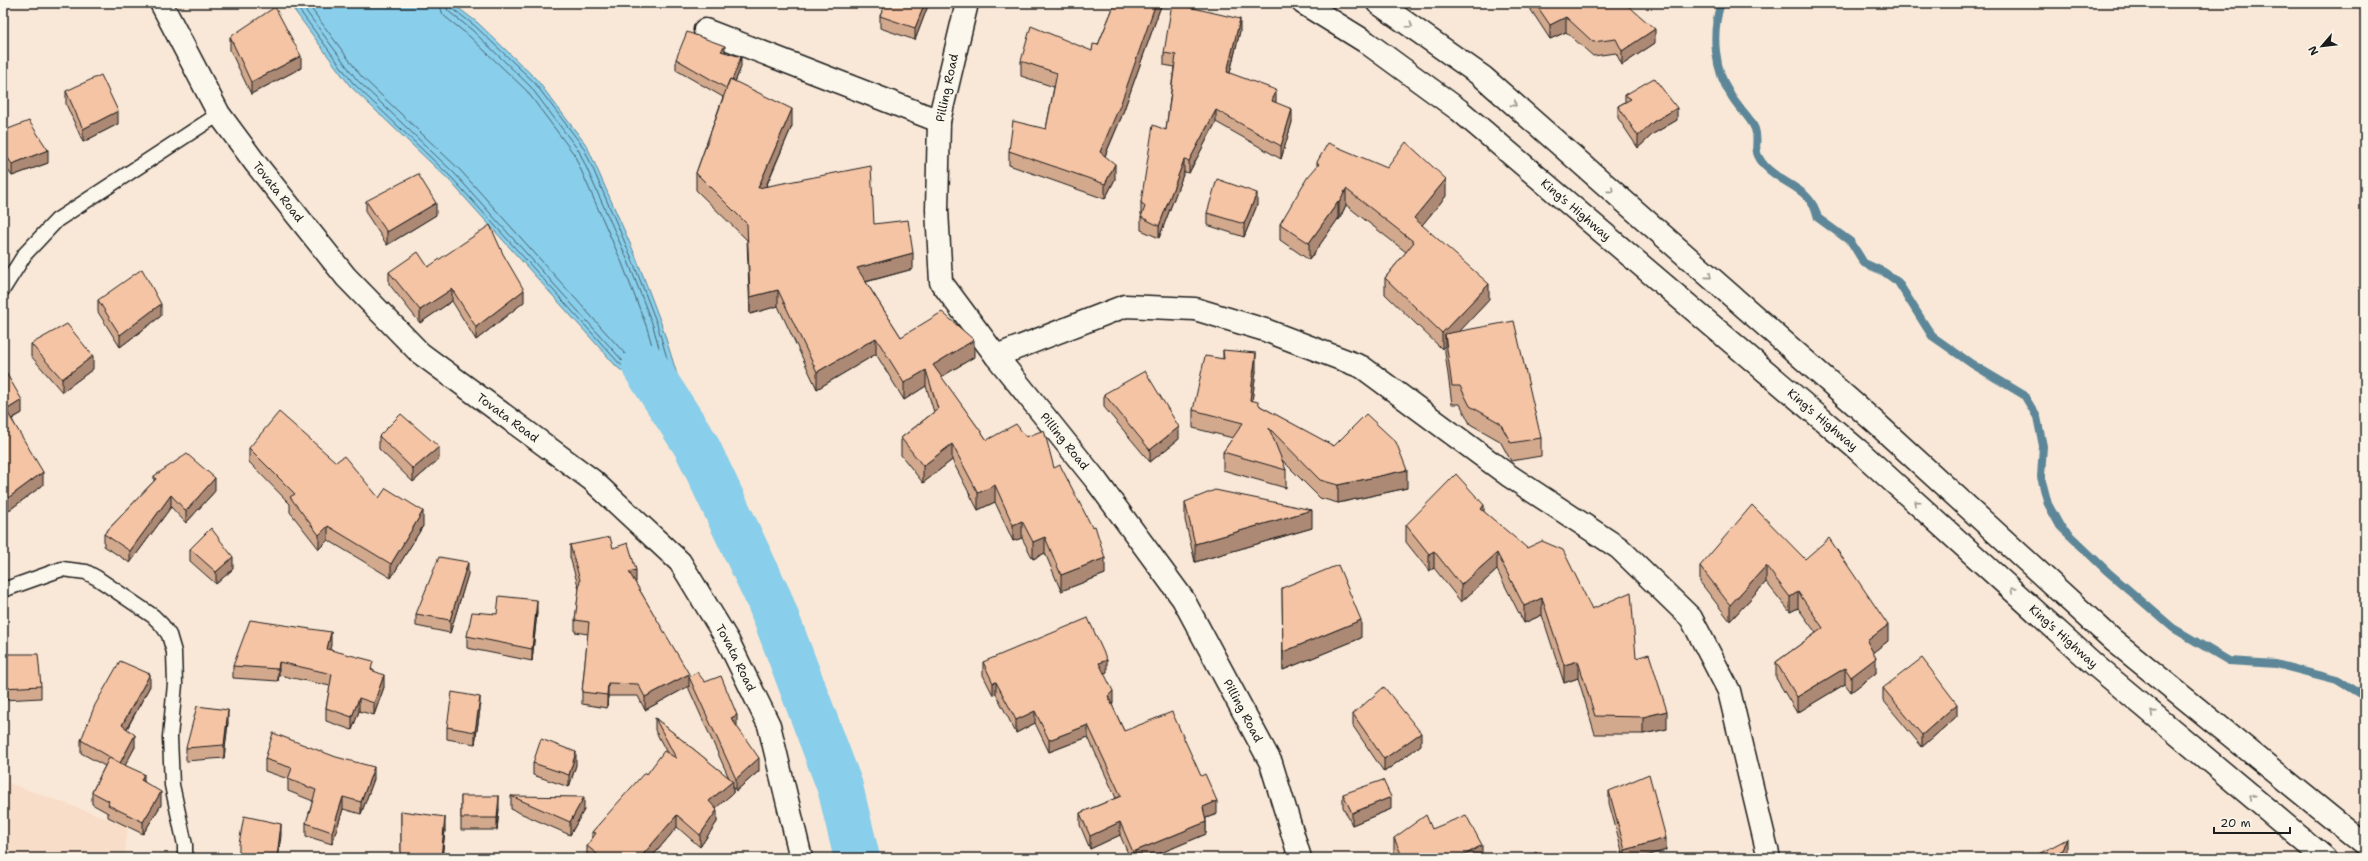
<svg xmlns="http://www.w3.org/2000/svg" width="2368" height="861" font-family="'Shantell Sans',sans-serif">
<rect width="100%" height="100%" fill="#f9e8d7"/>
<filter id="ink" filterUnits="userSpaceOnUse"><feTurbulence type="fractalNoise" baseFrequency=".025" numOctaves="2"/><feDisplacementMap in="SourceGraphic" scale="8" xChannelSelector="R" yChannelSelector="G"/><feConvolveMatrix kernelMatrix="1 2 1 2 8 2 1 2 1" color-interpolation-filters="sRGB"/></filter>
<g filter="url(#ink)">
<path fill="#f8ddc8" d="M3,781L128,826L124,858H3Z"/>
<path fill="#89ceea" stroke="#5d8798" d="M289,3H452L478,23L537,80L587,146L636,257L661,323L695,432L616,366L449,180L350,86Z"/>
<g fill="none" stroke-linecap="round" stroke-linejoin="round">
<path stroke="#48636e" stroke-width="1" d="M294,3L353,83L452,178L619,363L684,416L657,324L632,259L584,148L534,82L475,26L452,8L450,3
M300,3L357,80L455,174L622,360L674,402L653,326L628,261L579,151L530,86L472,30L448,11L445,3
M307,3L361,76L460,170L626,355L663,384L647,328L622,263L574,154L526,90L468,35L443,15L439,3"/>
<path stroke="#5d8798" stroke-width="8" d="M1721,3C1711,33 1714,71 1732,97C1739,109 1750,116 1755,129C1760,144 1750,149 1765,166C1784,186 1811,187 1818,218L1851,242L1864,263L1884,272L1898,282L1932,336L1972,364L2024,395L2037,417L2043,446L2041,477L2048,504L2060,526L2108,572L2173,628L2229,661L2276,664L2337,680L2365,697"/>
<path stroke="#89ceea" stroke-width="46" d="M645,366L696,445L769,599L840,787L857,858"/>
<defs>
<path id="service" d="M3,289L25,254L57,220L219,114
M3,590L62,569L86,572L97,578L153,616L162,625L169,635L174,652L175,684L170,737L172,785L185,845V858"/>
<g id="minor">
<path id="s1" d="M967,3L939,121L937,210L941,282L996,356L1095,479L1183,599L1271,763L1300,858"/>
<path d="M705,30L939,121"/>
<path d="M996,356L1125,306L1195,309L1265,330L1362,367L1508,475L1619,548L1691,618L1729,691L1769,858"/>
</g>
<g id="tertiary">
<path id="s2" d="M161,3L219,114L256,164L346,277L420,353L592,480L680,562L728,641L769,725L801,858"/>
</g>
<g id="trunk">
<path id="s3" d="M1303,3L1366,42L1459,110L1858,450L2096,666L2325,858"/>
<path d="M1378,3L1483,77L1876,423L2113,640L2365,845"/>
</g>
</defs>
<use href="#service" stroke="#1c1c1c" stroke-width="17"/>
<use href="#minor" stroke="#1c1c1c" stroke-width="25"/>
<use href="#tertiary" stroke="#1c1c1c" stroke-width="25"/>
<use href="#trunk" stroke="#1c1c1c" stroke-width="25"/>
<use href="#service" stroke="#fbf7ec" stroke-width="14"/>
<use href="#minor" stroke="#fbf7ec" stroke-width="22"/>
<use href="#tertiary" stroke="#fbf7ec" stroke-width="22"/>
<use href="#trunk" stroke="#fbf7ec" stroke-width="22"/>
</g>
<path fill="#d3a98e" stroke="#1c1c1c" d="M886,3H929L915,40L880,28V16Z
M1115,3H1162L1121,118L1105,156L1115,179L1105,199L1009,165V151L1046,129L1054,87L1021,76V61L1092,51L1098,45Z
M1531,3H1625L1655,43L1622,65L1616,53L1593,56L1566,32L1550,39L1531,10Z
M1240,31L1230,73L1275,103L1292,122L1281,159L1216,122L1189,173L1184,172L1159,238L1141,230V217L1142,216L1141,215V202L1166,130L1174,67L1164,65V53Z
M230,37L301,68L251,94L230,50Z
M725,52L741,67L735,82L792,126L766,187L874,224L913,269L866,282L901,337L974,357L941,377L987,440L1026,437L1054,468L1105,574L1061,591L1045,553L1033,559L1022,538L1013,541L995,502L978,510L952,460L923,483L901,455V438L934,412L926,386L904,400L876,354L817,389L778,306L750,314L747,240L696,190V173L723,97L676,70V59Z
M66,91L118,124L83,142L66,104Z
M1625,95L1677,120L1653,134L1638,148L1618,118V106L1625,102Z
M3,131L48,163L12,176L3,163Z
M1317,162L1446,196L1422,225L1489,300L1459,331L1541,438V456L1511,461L1500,441L1470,424L1460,404H1452L1445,352V346L1442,349L1385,294V278L1406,252L1346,205L1339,220L1338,219L1309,260L1280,240V224L1317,167Z
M366,201L436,215L387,245L366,213Z
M1257,205L1244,237L1207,225V213Z
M428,267L524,302L476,340L452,301L420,323L389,284V272Z
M98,300L161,316L120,347L98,312Z
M31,344L93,369L62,392L31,356Z
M1223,350L1256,371L1252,400L1260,406L1407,488L1338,503L1320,498L1281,459L1286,470V488L1223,470V452L1233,438L1193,428V410L1223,359Z
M3,372L22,413L12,419L43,485L8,511L3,502Z
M1104,394L1179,439L1150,462L1104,407Z
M379,436L439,459L413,482L379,449Z
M249,448L336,462L379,498L423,526L391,578L328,540L319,549L290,512V504L249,462Z
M154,476L215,491L186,523L171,507L130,563L104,546V534L154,481Z
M1185,502L1312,528L1195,562L1185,520Z
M1484,512L1592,609L1636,658L1667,729L1643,734H1595L1578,678L1564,683L1542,615L1524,623L1497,570L1461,602L1434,568L1429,571L1406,542V525Z
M570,545L613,548L636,582H635L689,676L737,727L759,771L736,791L733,786V793L715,808L717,822L700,847L677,827L651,858H587V846L592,838V832L647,774L667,753L655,730V718L729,778L689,689V686L645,710L638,696H608L607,708L582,704V692L588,634L575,632V620L579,589L570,557Z
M190,549L233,569L216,584L190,561Z
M1805,559L1888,641L1873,652L1876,673L1851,692L1845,684L1797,713L1776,678V662L1816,633L1798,608L1790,612L1766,582L1730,621L1700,582V566Z
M468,574L450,633L416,626V614Z
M1282,588L1361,638L1283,670Z
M537,612L532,661L467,648V636L497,614Z
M331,645L329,649L373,670L384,687L374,715L359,711L352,730L326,721V708L330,686L279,675L278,681L233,678V666Z
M3,654L41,686V698L3,700Z
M983,662L1107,672L1104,673L1113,703L1112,705L1124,731L1217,814L1206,818V834L1149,858H1130L1120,835L1090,849L1080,825V813L1116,798L1088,737L1049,752L1035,723L1016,733L996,694L993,695L983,675Z
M150,686L127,729L135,747L125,765L144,781L161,805L143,834L108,817V813L92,804V792L105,766L81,753V740Z
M1883,688L1957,716L1922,747L1883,700Z
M480,709L475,744L447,739V727Z
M1353,714L1421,745L1384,772L1353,726Z
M228,722L224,758L186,761V748Z
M265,759L374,779L361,814L343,809L332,844L306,836V823L313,801L288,791V779L265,771Z
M533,763L576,765L569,787L533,775Z
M1609,791L1666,850L1640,858H1624L1609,803Z
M1343,794L1391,809L1352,825L1343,807Z
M461,796L499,809L497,830H461Z
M511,796L584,810L570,835L511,809Z
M401,811L445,830L442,858H401Z
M1432,829L1482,858H1395L1394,856V838Z"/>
<path fill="#ac8974" stroke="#1c1c1c" d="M925,3H929L915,40V28Z
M1156,3H1162L1121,118L1100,167V152Z
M1566,17V32L1550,39V25Z
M1240,19V31L1227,84V72Z
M1655,29V43L1622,65V51Z
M725,46V56L721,51Z
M301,56V68L251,94V82Z
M741,57V67L728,99V89Z
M1276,90V102L1272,114V101Z
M1677,108V120L1653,134L1638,148V136L1653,122Z
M792,109V126L758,204V188Z
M1292,109V122L1281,159V146Z
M1216,110V122L1189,173V161Z
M118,111V124L83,142V129Z
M48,150V163L12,176V164Z
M1184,160V172L1159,238V226Z
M1115,164V179L1105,199V184Z
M1446,179V196L1414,235V218Z
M1346,189V205L1339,220V203Z
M1257,193V205L1244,237V224Z
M1338,202V219L1309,260V243Z
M436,203V215L387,245V232Z
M913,253V269L857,284V268Z
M1489,284V300L1447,345L1445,334V346L1442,349V333Z
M452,289V301L420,323V310Z
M524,290V302L476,340V327Z
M778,290V306L750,314V297Z
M161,304V316L120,347V335Z
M876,338V354L817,389V372Z
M974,340V357L933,382V365Z
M1256,353V371L1250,418V400Z
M93,356V369L62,392V379Z
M926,370V386L904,400V383Z
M22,400V413L6,422V410Z
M1179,427V439L1150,462V450Z
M952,444V460L923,483V466Z
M439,447V459L413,482V469Z
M1407,470V488L1338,503V485Z
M43,472V485L8,511V498Z
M215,478V491L186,523V511Z
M995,485V502L978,510V493Z
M171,495V507L130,563V551Z
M1484,505V522L1481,509Z
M1312,510V528L1195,562V544Z
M423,511V526L391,578V564Z
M1022,521V538L1013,541V525Z
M328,526V540L319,549V535Z
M1045,537V553L1033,559V542Z
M1434,551V568L1429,571V554Z
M1497,553V570L1461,602V585Z
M233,557V569L216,584V572Z
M1105,558V574L1061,591V575Z
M468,562V574L450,633V620Z
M1766,566V582L1730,621V605Z
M636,570V582L629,584V572Z
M1798,592V608L1790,612V597Z
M1542,598V615L1524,623V606Z
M537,600V612L532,661V649Z
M1361,620V638L1283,670V652Z
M1888,625V641L1867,657V641Z
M331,632V645L327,661V649Z
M1876,658V673L1851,692V677Z
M1107,660V672L1099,675V663Z
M1578,661V678L1564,683V665Z
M279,662V675L278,681V669Z
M1845,668V684L1797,713V697Z
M150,674V686L122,737V725Z
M689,674V686L645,710V697Z
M384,675V687L374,715V703Z
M996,682V694L993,695V683Z
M608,683V696L607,708V695Z
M1113,691V703L1108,708V696Z
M480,697V709L475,744V732Z
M359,698V711L352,730V717Z
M1957,704V716L1922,747V735Z
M228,710V722L224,758V745Z
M1035,711V723L1016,733V720Z
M1667,711V729L1643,734V717Z
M737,715V728L731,718Z
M1088,725V737L1049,752V740Z
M1421,733V745L1384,772V759Z
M135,735V747L120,775V763Z
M576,752V765L569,787V775Z
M759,758V771L736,791V779Z
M374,767V779L361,814V802Z
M144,774V786L141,780Z
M733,781V793L709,814V801Z
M161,792V805L143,834V822Z
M499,796V809L497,830V818Z
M343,797V809L332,844V832Z
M584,797V810L570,835V822Z
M1391,797V809L1352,825V813Z
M1217,801V814L1203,819V807Z
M717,810V822L700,847V835Z
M677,815V827L651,858H640Z
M445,817V830L442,858H441Z
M1120,822V835L1090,849V836Z
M1206,822V834L1149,858H1133V852Z
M281,824V836L278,858H277Z
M1666,838V850L1640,858H1625V850Z
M2067,839V851L2063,858H2057Z
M1482,845V858H1459Z"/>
<path fill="#f5c4a5" stroke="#1c1c1c" d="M886,3H925L915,28L880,16Z
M1115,3H1156L1121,103L1100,152L1115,164L1105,184L1009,151L1013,121L1046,129L1057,73L1021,61L1031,26L1092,51L1093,44L1098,45Z
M1172,3L1240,19L1227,72L1276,90L1272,101L1292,109L1281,146L1216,110L1189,161L1184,160L1159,226L1141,217L1145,207L1141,202L1153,125L1166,130L1176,55L1164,53Z
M1535,3H1625L1655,29L1622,51L1616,39L1593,42L1566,17L1550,25Z
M275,7L301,56L251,82L230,37Z
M687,32L725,46L721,51L741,57L732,80L730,79L726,88L676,59Z
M101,75L118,111L83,129L66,91Z
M1654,78L1677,108L1653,122L1638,136L1618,106L1631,99L1625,95Z
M730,79L792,109L758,188L871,166L874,224L908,220L913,253L857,268L901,337L942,312L974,340L933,365L987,440L1016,424L1026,437L1044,430L1054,468L1060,465L1092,527L1095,526L1105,558L1061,575L1045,537L1033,542L1022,521L1013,525L995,485L978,493L952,444L923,466L901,438L938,409L926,370L904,383L876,338L817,372L778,290L750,297L747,224L696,173Z
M29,121L48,150L12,164L3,151V131Z
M1406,142L1446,179L1414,218L1489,284L1442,333L1385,278L1414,242L1346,189L1339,203L1338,202L1309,243L1280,224L1307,178L1319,164L1317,162L1328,143L1387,168Z
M418,174L436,203L387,232L366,201Z
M1217,179L1257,193L1244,224L1207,213Z
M490,225L503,254L524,290L476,327L452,289L420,310L389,272L418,252L428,267Z
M142,269L161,304L120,335L98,300Z
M1514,321L1541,438L1511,443L1500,423L1470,406L1460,386H1452L1445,334Z
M67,324L93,356L62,379L31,344Z
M1223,350L1256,353L1250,400L1258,402L1260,406L1334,446L1366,414L1396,442L1407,470L1338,485L1320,480L1269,428L1286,470L1223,452L1243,423L1193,410L1205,356L1224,359Z
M5,371L22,400L6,410L43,472L8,498L3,490V372Z
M1145,371L1179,427L1150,450L1104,394Z
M279,412L336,462L344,456L379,498L386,488L423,511L391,564L328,526L319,535L290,497L295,494L249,448Z
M401,414L439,447L413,469L379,436Z
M187,454L215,478L186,511L171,495L130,551L104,534L156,479L154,476Z
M1456,474L1484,505L1481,509L1527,548L1542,541L1563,550L1592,609L1631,592L1636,658L1649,654L1667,711L1643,717L1595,716L1578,661L1564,665L1542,598L1524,606L1497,553L1461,585L1434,551L1429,554L1406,525Z
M1215,490L1312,510L1195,544L1185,502Z
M1752,505L1805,559L1829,538L1888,625L1867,641L1876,658L1851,677L1845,668L1797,697L1776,662L1823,628L1798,592L1790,597L1766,566L1730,605L1700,566Z
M211,528L233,557L216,572L190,549Z
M610,537L613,548L628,543L636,570L629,572L689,674L645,697L638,684L608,683L607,695L582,692L589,622L575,620L580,580L570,545Z
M439,557L468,562L450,620L416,614Z
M1338,565L1361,620L1283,652L1282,588Z
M499,596L537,600L532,649L467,636L472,612L497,614Z
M1088,618L1107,660L1099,663L1113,691L1108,696L1124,731L1172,712L1201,776L1205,774L1217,801L1203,807L1206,822L1133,852L1120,822L1090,836L1080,813L1121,796L1088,725L1049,740L1035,711L1016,720L996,682L993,683L983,662Z
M250,620L331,632L327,649L373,661L371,670L384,675L374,703L359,698L352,717L326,708L332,674L279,662L278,669L233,666Z
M3,654H38L41,686L3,688Z
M1922,658L1957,704L1922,735L1883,688Z
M120,661L150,674L122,725L135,735L120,763L81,740L95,705Z
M697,672L705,682L721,676L737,715L731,718L759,758L736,779L689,677Z
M1384,687L1421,733L1384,759L1353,714Z
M452,692L480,697L475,732L447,727Z
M197,706L228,710L224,745L186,748Z
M655,718L733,781L709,801L717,810L700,835L677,815L640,858H602L587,846L596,833L592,832L645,772L647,774L664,751L676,758Z
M273,733L336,757L374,767L361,802L343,797L332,832L306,823L316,790L288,779L292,768L265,759Z
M541,739L576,752L569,775L533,763Z
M109,758L144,774L141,780L161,792L143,822L108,805L109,801L92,792Z
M1649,774L1666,838L1625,850L1609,791Z
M1383,780L1391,797L1352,813L1343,794Z
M461,796H499L497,818H461Z
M511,796L584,797L570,822Z
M401,811L445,817L441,858H411L401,855Z
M1426,815L1432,829L1466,815L1482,845L1459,858H1403L1394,838Z
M244,816L281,824L277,857L280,858H239V844Z
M2067,839L2057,858H2031Z
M1536,852L1539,858H1529Z"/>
<defs><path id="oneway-chevron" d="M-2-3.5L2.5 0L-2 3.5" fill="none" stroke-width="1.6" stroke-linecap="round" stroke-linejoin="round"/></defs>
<g stroke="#97948e">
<use href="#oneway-chevron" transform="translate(1410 25) rotate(35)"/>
<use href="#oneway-chevron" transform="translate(1514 104) rotate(41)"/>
<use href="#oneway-chevron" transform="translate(1611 190) rotate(41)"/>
<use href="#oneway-chevron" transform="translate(1709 276) rotate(41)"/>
<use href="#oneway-chevron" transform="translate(1917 503) rotate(-138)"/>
<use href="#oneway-chevron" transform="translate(2013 590) rotate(-138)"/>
<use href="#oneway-chevron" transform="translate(2153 713) rotate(-140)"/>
<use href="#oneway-chevron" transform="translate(2252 797) rotate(-140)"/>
</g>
</g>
<g text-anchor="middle" stroke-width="3.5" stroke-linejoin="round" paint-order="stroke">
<g font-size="12" fill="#1c1c1c" stroke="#fbf7ec">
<text transform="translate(947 88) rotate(-78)" y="4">Pilling Road</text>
<text dy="4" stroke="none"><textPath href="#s2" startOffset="223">Tovata Road</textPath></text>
<text dy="4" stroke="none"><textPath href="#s3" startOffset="343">King's Highway</textPath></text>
<text dy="4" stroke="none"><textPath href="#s2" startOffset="547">Tovata Road</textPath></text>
<text dy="4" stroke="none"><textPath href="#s3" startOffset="667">King's Highway</textPath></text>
<text dy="4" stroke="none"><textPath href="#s1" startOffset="484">Pilling Road</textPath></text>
<text dy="4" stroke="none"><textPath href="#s3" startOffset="991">King's Highway</textPath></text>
<text dy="4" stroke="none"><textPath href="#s2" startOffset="883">Tovata Road</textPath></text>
<text dy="4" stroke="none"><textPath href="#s1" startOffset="808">Pilling Road</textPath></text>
</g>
</g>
<rect width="2368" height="861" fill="none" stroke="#fbf7ec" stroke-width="16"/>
<rect x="8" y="8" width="2352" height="845" fill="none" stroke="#1c1c1c" stroke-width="1.5" filter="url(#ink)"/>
<g transform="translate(2322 46) rotate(242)" stroke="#fbf7ec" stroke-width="3" paint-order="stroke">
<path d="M0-3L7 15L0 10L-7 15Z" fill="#1c1c1c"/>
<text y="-6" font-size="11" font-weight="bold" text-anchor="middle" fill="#1c1c1c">N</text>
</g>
<path d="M2214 827v6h76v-6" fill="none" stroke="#1c1c1c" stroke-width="2"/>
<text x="2220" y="827" font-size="12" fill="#1c1c1c" stroke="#fbf7ec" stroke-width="3" paint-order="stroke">20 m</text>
</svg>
